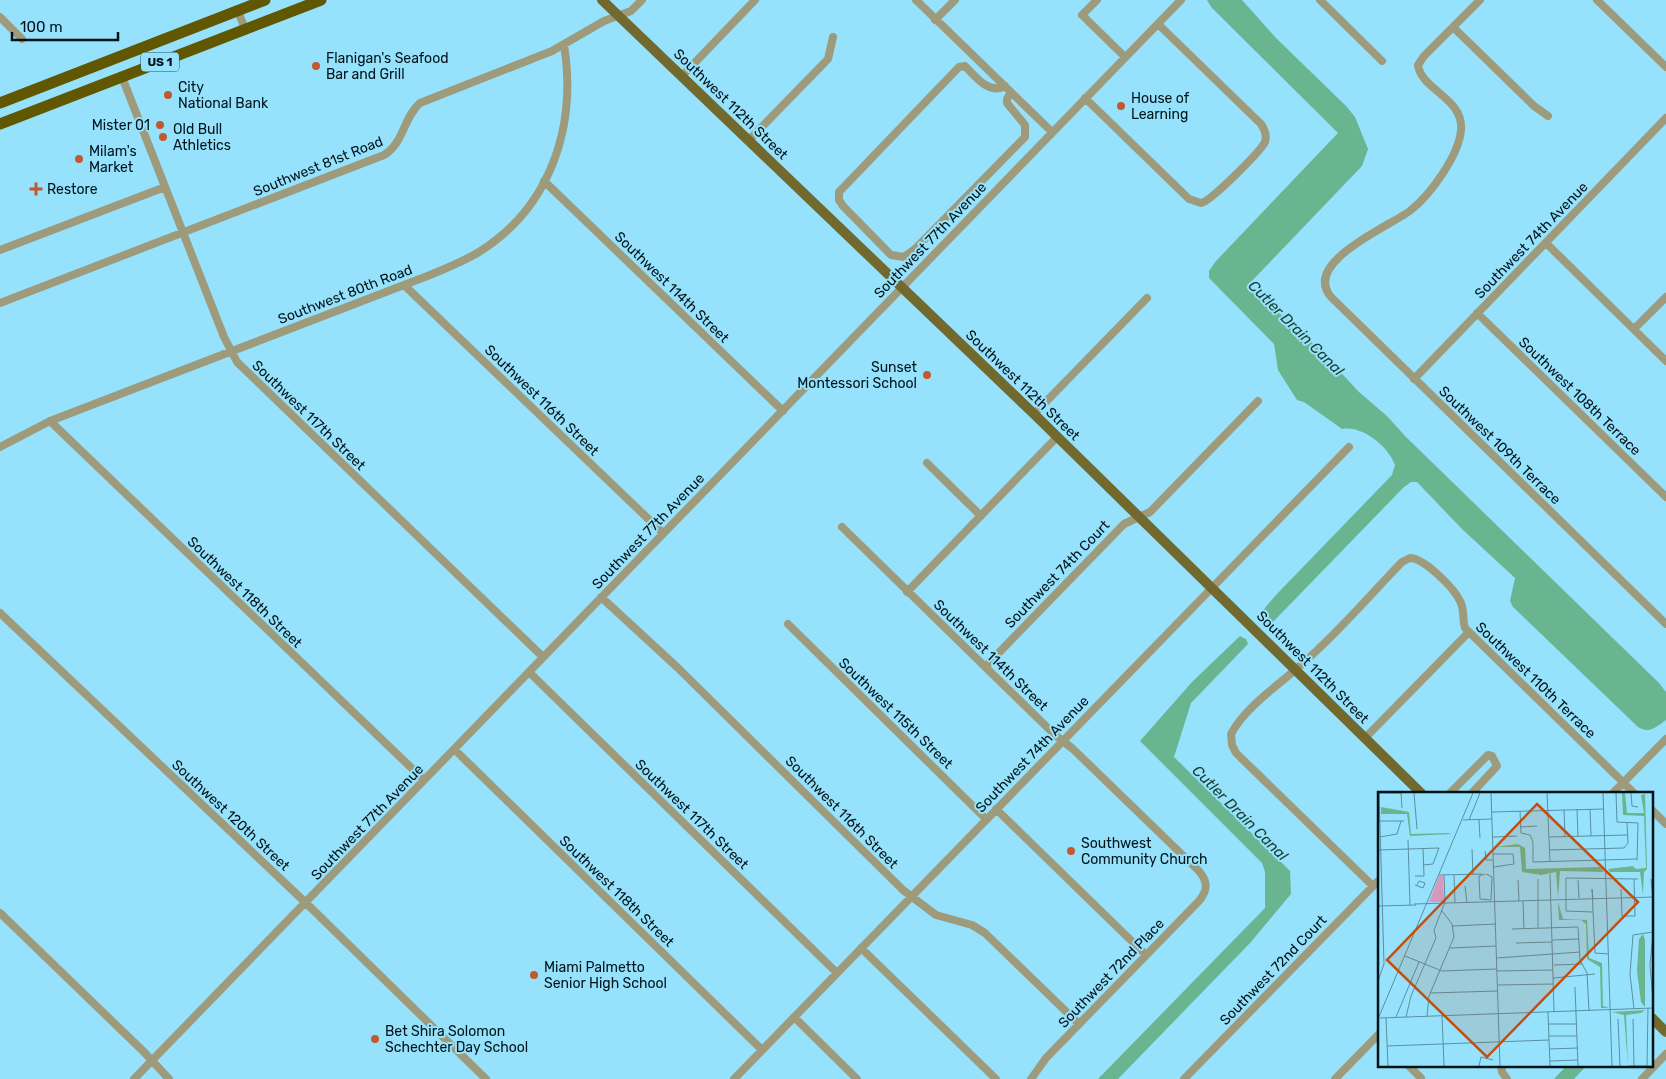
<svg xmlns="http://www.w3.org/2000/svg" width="1666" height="1079" font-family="Rubik,sans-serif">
<rect width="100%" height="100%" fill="#96e2fd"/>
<path fill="#68b590" d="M1207,0H1242L1276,38L1347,107L1355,117L1368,149L1362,166L1248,285L1318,348L1359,392L1387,416L1405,436L1659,683L1666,692V720C1656,727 1650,734 1638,727L1513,607L1510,601L1515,578L1462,529L1417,482H1411L1404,487L1267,628L1259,620L1260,614L1275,596L1392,475L1395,465C1388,446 1362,425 1342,429L1304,402L1297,400L1278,370L1274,344L1209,278V271L1216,261L1338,133L1212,8Z
M1240,636L1246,639L1248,644L1191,703L1174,757L1290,871L1291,894L1250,943L1118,1079H1098L1265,908V872L1262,863L1140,741L1192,682Z
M1567,1065H1587L1574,1079H1554Z"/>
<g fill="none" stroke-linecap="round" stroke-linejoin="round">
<path stroke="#9e9b7d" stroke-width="8" d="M916,0L1052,132
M1097,0L1082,15L1125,57
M1320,0L1382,61
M1480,0L1424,56L1418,65C1421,90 1464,98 1461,130C1459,155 1431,194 1411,210C1391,226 1301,262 1331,297L1666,624
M1597,0L1666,67
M238,11L245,29
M0,17L22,39
M935,20L955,0
M1453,27L1534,106L1548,116
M682,76L755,0
M122,77L224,337L237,362L543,657
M1005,86C989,95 976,77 965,66L959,67L839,192V200L843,206L891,255L904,257L915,249L1025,137V125L1007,103V99L1011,92
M1085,98L1189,199L1201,203C1210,202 1260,152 1265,142C1267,136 1265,130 1261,124L1158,24
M749,140L828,59L833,37
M544,181L783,411
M1546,243L1666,361
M0,250L165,187
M404,285L663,533
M0,303L384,155C404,143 403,118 420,103L552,51L604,21L631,11L642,0
M1477,313L1666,497
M1634,329L1666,297
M1414,379L1666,118
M1034,414L1147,298
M50,421L424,780
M0,447L50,421L430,275C447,268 464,261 479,252C551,207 577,126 564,45
M927,463L981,516
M842,527L1055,735L1073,749L1199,871C1208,882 1208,890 1199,901L1046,1058L1031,1079
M907,592L1057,437
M601,597L678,668L903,890L936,915L972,925L985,933L1079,1024
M0,613L306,903L486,1079
M788,624L986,819
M985,667L1124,524L1150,512L1258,401
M529,672L837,973
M1365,738L1469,632
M454,749L762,1050
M1450,793L1488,755L1492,756L1497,766L1472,793
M1613,793L1666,739
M996,809L1146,955
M1652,810L1666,824
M1373,886L1236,753L1232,745L1231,734C1245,707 1280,684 1302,664C1338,633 1369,596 1402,562L1410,558C1424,558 1454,588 1460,601C1465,610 1462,619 1465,628L1634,793
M0,913L143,1051L169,1079
M861,948L996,1079
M794,1017L857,1079
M1408,1065L1421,1078
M1501,1065L1502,1072L1507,1079
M134,1079L1181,0
M734,1079L1349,447
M1184,1079L1380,879
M1335,1079L1380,1033
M1642,1079L1666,1054"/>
<path stroke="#71692e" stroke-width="10" d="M602,0L1034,414L1421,793
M1652,1018L1666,1032"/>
<path stroke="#615700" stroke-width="11" d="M0,103L265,0
M0,124L321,0"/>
</g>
<g fill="#c0592d" stroke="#96e2fd" stroke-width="2">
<circle cx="316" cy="66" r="5"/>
<circle cx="168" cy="95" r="5"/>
<circle cx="1121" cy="106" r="5"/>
<circle cx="160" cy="125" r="5"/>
<circle cx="163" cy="137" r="5"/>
<circle cx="79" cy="159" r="5"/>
<path d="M33.5 181.5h5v5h5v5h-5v5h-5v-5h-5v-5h5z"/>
<circle cx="927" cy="375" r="5"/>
<circle cx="1071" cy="851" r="5"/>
<circle cx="534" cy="975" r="5"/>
<circle cx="375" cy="1039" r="5"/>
</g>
<g text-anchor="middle" stroke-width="4" stroke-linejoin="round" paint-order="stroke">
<rect fill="#96e2fd" stroke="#2d515d" stroke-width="1" x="141" y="52.5" width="38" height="19" rx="4"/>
<g font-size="12" font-weight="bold" fill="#001319">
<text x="160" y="66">US 1</text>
</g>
<g font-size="14" fill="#001319" stroke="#96e2fd" text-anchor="start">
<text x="326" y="63">Flanigan's Seafood<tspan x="326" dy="16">Bar and Grill</tspan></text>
<text x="178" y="92">City<tspan x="178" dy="16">National Bank</tspan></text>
<text x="1131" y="103">House of<tspan x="1131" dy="16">Learning</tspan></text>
<text x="150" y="130" text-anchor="end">Mister 01</text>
<text x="173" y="134">Old Bull<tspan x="173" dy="16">Athletics</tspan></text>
<text x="89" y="156">Milam's<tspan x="89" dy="16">Market</tspan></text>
<text x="47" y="194">Restore</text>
<text x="917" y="372" text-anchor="end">Sunset<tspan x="917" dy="16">Montessori School</tspan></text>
<text x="1081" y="848">Southwest<tspan x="1081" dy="16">Community Church</tspan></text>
<text x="544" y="972">Miami Palmetto<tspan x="544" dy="16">Senior High School</tspan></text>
<text x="385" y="1036">Bet Shira Solomon<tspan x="385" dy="16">Schechter Day School</tspan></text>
</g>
<g font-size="14" fill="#001319" stroke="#96e2fd">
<text transform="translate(731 104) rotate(44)" y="5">Southwest 112th Street</text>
<text transform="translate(318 166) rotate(-22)" y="5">Southwest 81st Road</text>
<text transform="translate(930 240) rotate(-46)" y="5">Southwest 77th Avenue</text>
<text transform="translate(1531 240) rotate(-46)" y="5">Southwest 74th Avenue</text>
<text transform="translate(672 287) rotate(44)" y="5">Southwest 114th Street</text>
<text transform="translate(345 294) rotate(-21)" y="5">Southwest 80th Road</text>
<text transform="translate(1023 385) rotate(44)" y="5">Southwest 112th Street</text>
<text transform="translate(1580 396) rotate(44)" y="5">Southwest 108th Terrace</text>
<text transform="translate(542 400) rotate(44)" y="5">Southwest 116th Street</text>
<text transform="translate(309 415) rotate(44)" y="5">Southwest 117th Street</text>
<text transform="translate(1500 445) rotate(44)" y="5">Southwest 109th Terrace</text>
<text transform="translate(648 531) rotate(-46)" y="5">Southwest 77th Avenue</text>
<text transform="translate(1057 574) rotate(-46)" y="5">Southwest 74th Court</text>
<text transform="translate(245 592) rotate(44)" y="5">Southwest 118th Street</text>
<text transform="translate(991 655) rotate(44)" y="5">Southwest 114th Street</text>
<text transform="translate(1313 667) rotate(45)" y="5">Southwest 112th Street</text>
<text transform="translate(1536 680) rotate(44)" y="5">Southwest 110th Terrace</text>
<text transform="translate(896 713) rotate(44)" y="5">Southwest 115th Street</text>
<text transform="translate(1032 754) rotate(-46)" y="5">Southwest 74th Avenue</text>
<text transform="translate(842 812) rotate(45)" y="5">Southwest 116th Street</text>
<text transform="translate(692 814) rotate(44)" y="5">Southwest 117th Street</text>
<text transform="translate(231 815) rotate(43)" y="5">Southwest 120th Street</text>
<text transform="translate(367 822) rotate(-46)" y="5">Southwest 77th Avenue</text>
<text transform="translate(617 891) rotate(44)" y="5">Southwest 118th Street</text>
<text transform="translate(1273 970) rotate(-46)" y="5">Southwest 72nd Court</text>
<text transform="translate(1111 973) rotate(-46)" y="5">Southwest 72nd Place</text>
</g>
<g font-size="15" font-style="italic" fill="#1a3d2d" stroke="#96e2fd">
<text transform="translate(1296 328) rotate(45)" y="5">Cutler Drain Canal</text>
<text transform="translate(1240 813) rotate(45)" y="5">Cutler Drain Canal</text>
</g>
</g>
<g transform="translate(1378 792)">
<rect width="275" height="275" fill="#96e2fd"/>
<path d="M61,84H65L66,110H51Z" fill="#d699be"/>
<path d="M244,1H247L249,21H266L263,3L267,2L269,77L266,80L265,103L262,80H232L230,77L255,74L258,77L268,76L266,24L245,23ZM3,15L31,20L33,42L70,41L74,42L32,44L29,22H3ZM140,52L147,56L148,77L222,75L226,80L182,79L180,106L178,80L163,83L144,80L142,55H117ZM180,110L185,127L209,128L211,166L224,171L225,214L231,216H223L222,175L209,167L208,132L203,128H181ZM265,142L267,148V215L263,210L259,179L261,147ZM267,218L263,221L248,223L250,274L246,223L234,220Z" fill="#68b590"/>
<path fill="none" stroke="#5a8fa2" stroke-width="1" d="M1,1H24M23,1L24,16M36,1L39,37M113,1L122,274M169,1L172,70M225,1L234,274M238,1L239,30L260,31L259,68M253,1L254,14L260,15M199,17L200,45M212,17L213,44M186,18L187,45M142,19L143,41L152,43L155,50V70L259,67M114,20L226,17M85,28L114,27M91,28L102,1M101,28L102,46M0,29H26M142,35L159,34M2,45L19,42L23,29M115,45L139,44M171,45L249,43M30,48L32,113M94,57L95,82M0,58L61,56L55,72L45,73M171,58L246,56L250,51L249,30M107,59L108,68H115M115,62H135L136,72L116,75M107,82L101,84L102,107L113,108L114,85L108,82M172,82L176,220M61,83L104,82M76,83L77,111M37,84H46L45,56M160,87V136M273,87L275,107M140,88L141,109M200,88L201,106M37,93L45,96L47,91L41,89L39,93M87,94L89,111M243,97L244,124H257L256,87M215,107L214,97L217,161L231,162M145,109L146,137M36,112L275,105M0,114L38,113M215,120L188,119V86L260,87M75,134L118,132M134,137L200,135L202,168L209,181L211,219M275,142L272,173L275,208M174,148L201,147M138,151L174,150M72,156L118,154M27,164L64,179L119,177M119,166L202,160M176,173L204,172M119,179L175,178M175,186L217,182M0,189L6,172L1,1M120,193L175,192M197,195L200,274M52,201L120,199M256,217L252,182L255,143L275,140M170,220L172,274M64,223L66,274M49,224L51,204L76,145L74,132L64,119M18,225L41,170M28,225L33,204L58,146L56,138L67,110L66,83M2,226L275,216M8,226L10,274M0,227L95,1M240,227L242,274M255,227L256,274M171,232H199M171,244H199M9,254L171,248M171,257L200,256M172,269L200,268M101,274L103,265L115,268M250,274H275M269,274L270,216"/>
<path fill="#c54e0e" fill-opacity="0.15" stroke="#c54e0e" stroke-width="2.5" d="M159,12L260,110L109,265L9,168Z"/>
<rect width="275" height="275" fill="none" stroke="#001319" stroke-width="2.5"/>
</g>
<path d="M12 32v8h106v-8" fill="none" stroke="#001319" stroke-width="2.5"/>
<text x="20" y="32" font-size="15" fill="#001319" stroke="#96e2fd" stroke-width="4" paint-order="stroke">100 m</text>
</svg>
